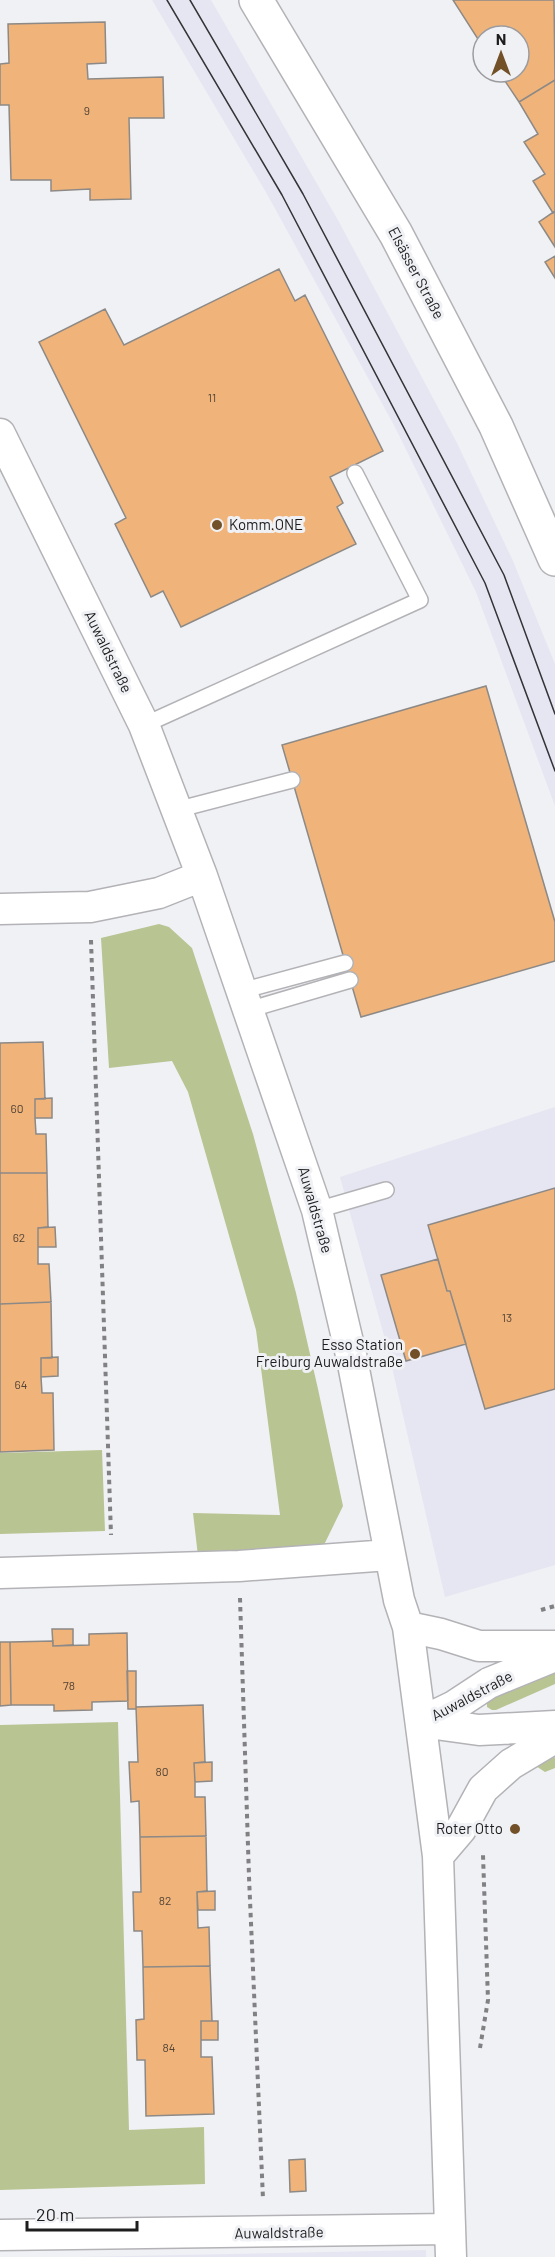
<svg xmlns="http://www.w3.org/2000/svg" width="555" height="2257" font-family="Barlow,sans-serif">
<rect width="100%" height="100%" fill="#f0f1f5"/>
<path fill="#e5e6f2" d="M152,0H211L339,222L457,443L513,561L555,664V806L476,592L395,427L267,194Z
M555,1107V1565L445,1597L388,1350L340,1177Z
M426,2250V2257H78Z"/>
<path fill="#b8c492" d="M159,924L169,927L192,948L253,1134L296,1293L318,1389L343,1506L322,1549L198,1556L193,1513L280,1515L256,1330L188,1092L172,1061L109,1068L101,938Z
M102,1450L105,1531L0,1534V1453Z
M555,1668V1684L496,1710H492L487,1707V1700Z
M118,1722L129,2130L204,2127L205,2184L0,2190V1725Z
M555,1757V1768L545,1772L536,1766Z"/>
<path fill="#f0b47b" stroke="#8c8986" stroke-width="1.5" d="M453,0H554L555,80L519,102L499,72H519V36H483V47Z
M105,22L106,63L87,64L88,79L163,77L164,118H129L131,199L90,200V189L51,191V180H11L9,105H0V64L9,63L8,24Z
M555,80V211L553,213L533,181L545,174L524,142L538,134L519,102Z
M555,211V247L539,222Z
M555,256V278L545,262Z
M279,269L295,301L305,295L383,451L330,477L343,503L337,507L356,544L181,627L163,591L151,597L115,524L126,518L39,342L105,309L124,345Z
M486,686L555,922V961L361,1017L282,745Z
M43,1042L45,1099H35V1118L36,1134H46L47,1173H0V1043Z
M52,1098V1118H35V1099Z
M0,1173H47L48,1227L38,1228V1264H49L51,1302L0,1304Z
M555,1188V1389L485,1409L450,1291H447L428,1225Z
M55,1227L56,1247H38V1228Z
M438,1259L447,1291H450L466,1344L406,1361L381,1275Z
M51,1302L52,1358H41V1377L42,1393H53L54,1450L0,1452V1304Z
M58,1357V1376L41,1377V1358Z
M52,1629H73V1645L53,1646Z
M127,1633L128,1701L92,1702V1710L54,1711V1705H11L10,1642L53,1641V1646L89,1645V1634Z
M0,1642H10L11,1705L0,1706Z
M127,1671H136V1709H128Z
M203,1705L205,1762L194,1763L195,1782V1797H205L206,1836L140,1837L139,1801L131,1802L129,1762H138L136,1707Z
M212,1762V1781L195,1782L194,1763Z
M206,1836L207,1891L197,1892L198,1928L209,1927L210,1966L143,1967L142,1931H134L133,1892H141L140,1837Z
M215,1891V1910H198L197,1892Z
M210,1966L212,2021H201V2057H212L214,2114L146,2116L145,2060H137L136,2020L144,2019L143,1967Z
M201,2021H218V2040H201Z
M305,2159L306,2191L290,2192L289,2160Z"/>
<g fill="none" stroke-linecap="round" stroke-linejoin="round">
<defs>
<path id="lane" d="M144,725L420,600L355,473
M176,810L292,780
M241,991L345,963
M248,1010L350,980
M317,1210L386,1190"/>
<path id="street" d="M0,434L144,725L202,876L317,1210L352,1359L399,1600L408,1627L438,1856L451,2257
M0,909L90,907L159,893L202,876
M0,1573L239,1566L389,1555
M408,1627L441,1634L479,1646H555
M421,1722L454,1706L489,1683L555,1656
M421,1722L479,1730L555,1726
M438,1856L461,1829L483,1789L511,1764L548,1742L555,1730
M0,2235L450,2229"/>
<path id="secondary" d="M256,0L396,234L496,426L555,559"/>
</defs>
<use href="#lane" stroke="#b3b3b7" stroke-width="18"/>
<use href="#street" stroke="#b3b3b7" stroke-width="33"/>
<use href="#secondary" stroke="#b3b3b7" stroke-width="36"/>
<path stroke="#818183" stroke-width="4" stroke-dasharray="4.5 4.5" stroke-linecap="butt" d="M91,940L111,1535
M240,1598L249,1877L263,2199
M541,1610L555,1606
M480,2048L488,2000L483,1855"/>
<use href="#lane" stroke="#fff" stroke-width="15"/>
<use href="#street" stroke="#fff" stroke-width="30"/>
<use href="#secondary" stroke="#fff" stroke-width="33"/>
<path stroke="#343436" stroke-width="1.5" d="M167,0L282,195L485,583L555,771
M190,0L303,194L504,575L555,714"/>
</g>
<g fill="#725028" stroke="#f0f1f5" stroke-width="2">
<circle cx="217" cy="525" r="6"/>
<circle cx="415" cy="1354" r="6"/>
<circle cx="515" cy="1829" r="6"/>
</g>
<g text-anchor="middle" stroke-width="6" stroke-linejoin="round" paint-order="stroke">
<g font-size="12" fill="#524335">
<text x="87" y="115">9</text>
<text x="212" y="402">11</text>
<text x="17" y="1113">60</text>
<text x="19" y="1242">62</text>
<text x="507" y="1322">13</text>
<text x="21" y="1389">64</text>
<text x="69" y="1690">78</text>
<text x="162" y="1776">80</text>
<text x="165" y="1905">82</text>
<text x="169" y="2052">84</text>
</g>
<g font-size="15" fill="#1d1d1e" stroke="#f0f1f5">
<text transform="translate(416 273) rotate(62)" y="5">Elsässer Straße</text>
<text transform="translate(108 652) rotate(64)" y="5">Auwaldstraße</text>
<text transform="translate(315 1210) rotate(74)" y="5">Auwaldstraße</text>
<text transform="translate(472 1696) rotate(-28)" y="5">Auwaldstraße</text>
<text transform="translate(279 2233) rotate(-1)" y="5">Auwaldstraße</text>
</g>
<g font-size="15" fill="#1d1d1e" stroke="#f0f1f5" text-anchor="end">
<text x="229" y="530" text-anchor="start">Komm.ONE</text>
<text x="403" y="1350">Esso Station<tspan x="403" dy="17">Freiburg Auwaldstraße</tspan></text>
<text x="503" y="1834">Roter Otto</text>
</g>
</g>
<g transform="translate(501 54)"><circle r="28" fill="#f0f1f5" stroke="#9c9c9f" stroke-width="1.5"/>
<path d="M0-4.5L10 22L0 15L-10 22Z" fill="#725028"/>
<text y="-9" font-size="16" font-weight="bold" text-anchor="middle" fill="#1d1d1e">N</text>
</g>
<path d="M27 2221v9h110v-9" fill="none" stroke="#1d1d1e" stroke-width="3"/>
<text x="36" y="2221" font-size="18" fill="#1d1d1e" stroke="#f0f1f5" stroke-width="4.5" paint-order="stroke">20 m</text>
</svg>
